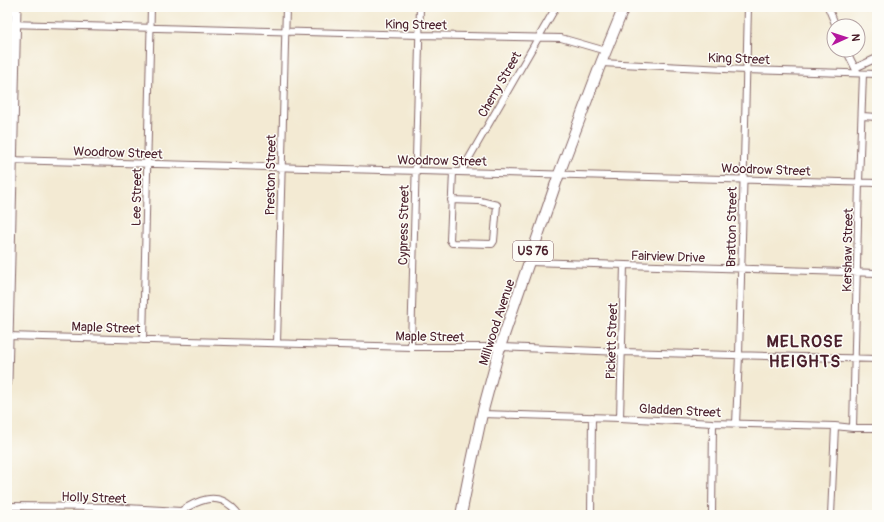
<svg xmlns="http://www.w3.org/2000/svg" width="884" height="522" font-family="Pangolin,sans-serif">
<rect width="100%" height="100%" fill="#fdfcf7"/>
<filter id="ink" filterUnits="userSpaceOnUse"><feTurbulence type="fractalNoise" baseFrequency=".025" numOctaves="2"/><feDisplacementMap in="SourceGraphic" scale="8" xChannelSelector="R" yChannelSelector="G"/><feConvolveMatrix kernelMatrix="1 2 1 2 8 2 1 2 1" color-interpolation-filters="sRGB"/></filter>
<filter id="wash" filterUnits="userSpaceOnUse"><feTurbulence type="fractalNoise" baseFrequency=".012" numOctaves="4" result="noise"/><feDisplacementMap in="SourceGraphic" scale="16" xChannelSelector="R" yChannelSelector="G"/><feGaussianBlur stdDeviation="0.9" result="paint"/><feColorMatrix in="noise" values="0 0 0 0 0 0 0 0 0 0 0 0 0 0 0 0 0 1.4 0 .05"/><feComposite in="paint" operator="in"/></filter>
<g filter="url(#wash)">
<rect width="100%" height="100%" fill="#f3ead3"/>
</g>
<g filter="url(#ink)">
<g fill="none" stroke-linecap="round" stroke-linejoin="round">
<defs>
<path id="minor" d="M828,7L836,26
M875,7L877,12
M7,24L419,35L561,38L606,51
M846,50L855,68L858,73
M601,63L746,70L877,74
M855,68L877,58
M862,116L877,117
M7,160L877,183
M461,172L556,7
M451,200L480,201L497,205L494,241L492,244L452,243L450,240C451,217 452,194 453,172
M530,262L877,273
M7,336L411,347H500L622,352L877,359
M143,340L151,7
M277,343L286,7
M411,347L420,7
M482,414L620,418L713,423L835,426L853,428H877
M620,418L624,265
M736,424L739,355L748,7
M853,428L859,182L863,74
M7,506L107,507L181,511
M180,515L181,511C197,501 215,492 231,506C234,509 237,511 239,515
M591,515L592,417
M712,515L713,423
M831,515L835,426"/>
<path id="secondary" d="M7,381L16,7"/>
<path id="primary" d="M461,515L469,475L482,414L500,347L559,174L601,63L624,7"/>
</defs>
<use href="#minor" stroke="#856666" stroke-width="8"/>
<use href="#secondary" stroke="#856666" stroke-width="11"/>
<use href="#primary" stroke="#856666" stroke-width="12"/>
<use href="#minor" stroke="#fff" stroke-width="6"/>
<use href="#secondary" stroke="#fff" stroke-width="9"/>
<use href="#primary" stroke="#fff" stroke-width="10"/>
</g>
</g>
<g text-anchor="middle" stroke-width="3" stroke-linejoin="round" paint-order="stroke">
<rect fill="#fdfcf7" stroke="#806168" stroke-width="1" x="513" y="241" width="40" height="20" rx="3"/>
<g font-size="12" font-weight="bold" fill="#4a1f2b">
<text x="533" y="255">US 76</text>
</g>
<g font-size="13" fill="#4a1f2b" stroke="#fdfcf7">
<text transform="translate(416 24) rotate(1)" y="5">King Street</text>
<text transform="translate(739 58) rotate(2)" y="5">King Street</text>
<text transform="translate(499 84) rotate(-60)" y="5">Cherry Street</text>
<text transform="translate(118 152) rotate(2)" y="5">Woodrow Street</text>
<text transform="translate(442 160) rotate(1)" y="5">Woodrow Street</text>
<text transform="translate(766 169) rotate(2)" y="5">Woodrow Street</text>
<text transform="translate(270 175) rotate(-89)" y="5">Preston Street</text>
<text transform="translate(136 197) rotate(-89)" y="5">Lee Street</text>
<text transform="translate(403 225) rotate(-89)" y="5">Cypress Street</text>
<text transform="translate(731 227) rotate(-89)" y="5">Bratton Street</text>
<text transform="translate(847 250) rotate(-89)" y="5">Kershaw Street</text>
<text transform="translate(668 256) rotate(2)" y="5">Fairview Drive</text>
<text transform="translate(496 322) rotate(-72)" y="5">Millwood Avenue</text>
<text transform="translate(106 327) rotate(2)" y="5">Maple Street</text>
<text transform="translate(430 336) rotate(1)" y="5">Maple Street</text>
<text transform="translate(611 341) rotate(-88)" y="5">Pickett Street</text>
<text transform="translate(680 410) rotate(3)" y="5">Gladden Street</text>
<text transform="translate(94 497) rotate(2)" y="5">Holly Street</text>
</g>
<g font-size="17" font-weight="bold" letter-spacing="1" fill="#4a1f2b" stroke="#fdfcf7">
<text x="805" y="347">MELROSE<tspan x="805" dy="20">HEIGHTS</tspan></text>
</g>
</g>
<rect width="884" height="522" fill="none" stroke="#fdfcf7" stroke-width="24"/>
<g transform="translate(846 38) rotate(87)"><circle r="19" fill="#fdfcf7" stroke="#b5a4a5"/>
<path d="M0-3L7 15L0 10L-7 15Z" fill="#b5179e"/>
<text y="-6" font-size="11" font-weight="bold" text-anchor="middle" fill="#4a1f2b">N</text>
</g>
</svg>
